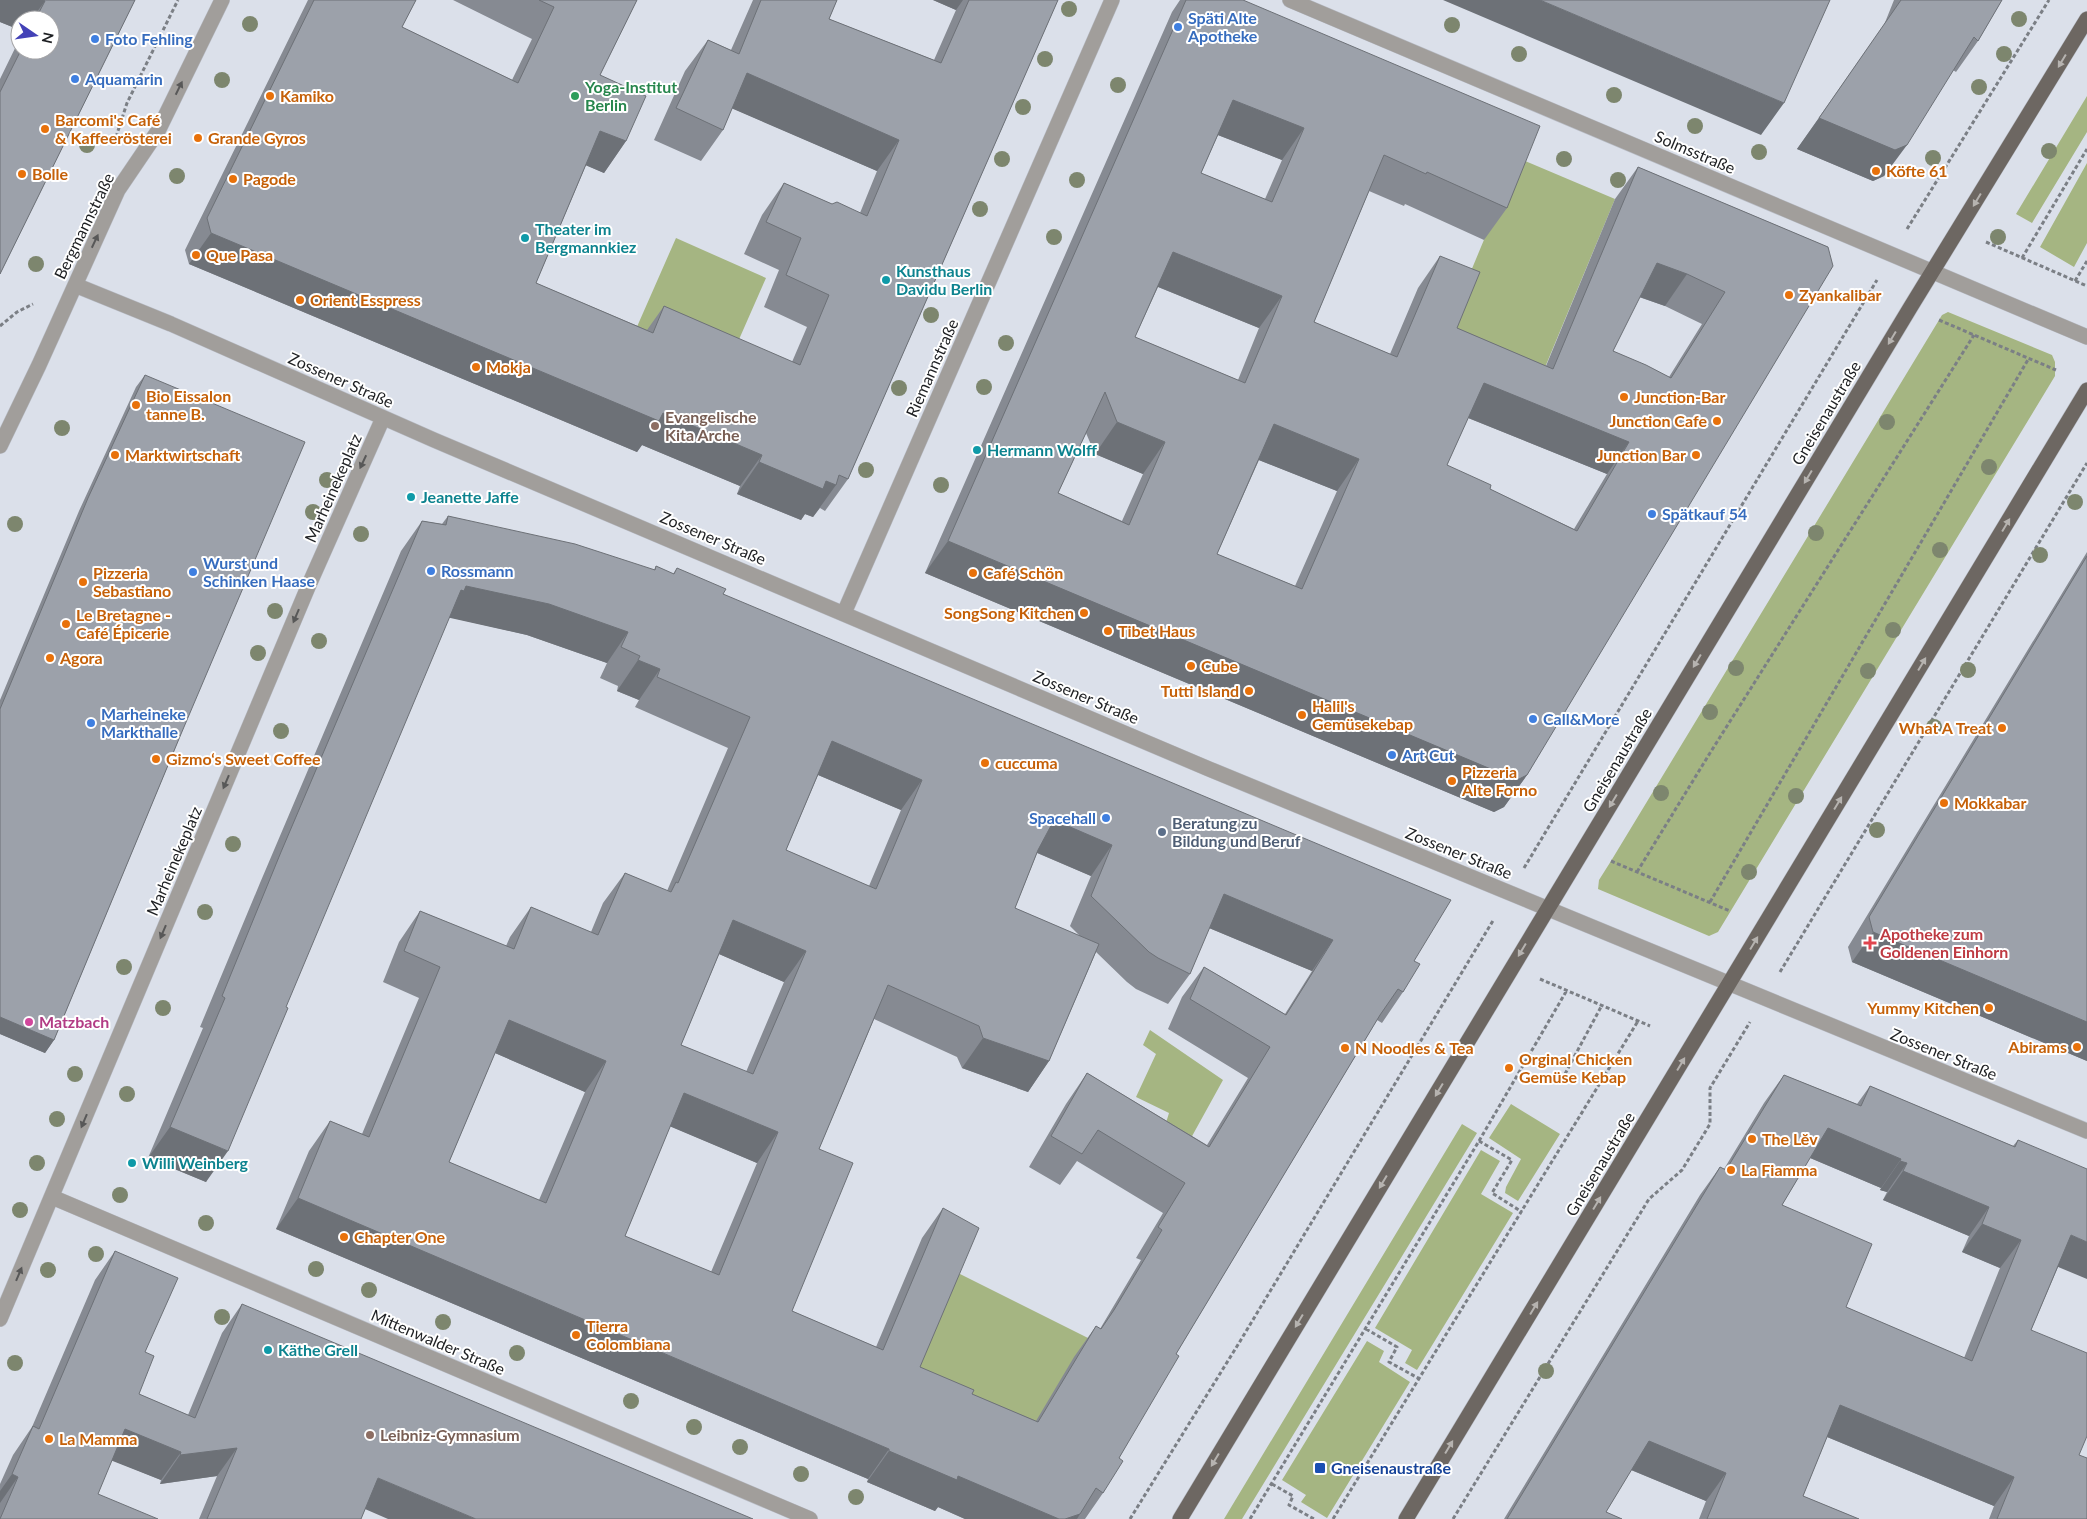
<svg xmlns="http://www.w3.org/2000/svg" width="2087" height="1519" font-family="Lato,sans-serif">
<rect width="100%" height="100%" fill="#dbe0ea"/>
<path fill="#a5b582" d="M2087,96V132L2032,223L2016,214Z
M1518,158L1615,199L1531,401L1434,360Z
M2087,163V243L2074,267L2040,247Z
M676,238L766,278L726,369L636,329Z
M1948,312L2052,355L2055,362V376L1718,932L1709,936L1598,889L1599,880L1611,861L1939,320L1942,315Z
M1150,1030L1223,1080L1191,1138L1165,1126L1169,1113L1136,1097L1156,1054L1143,1045Z
M1511,1104L1560,1134L1518,1201L1505,1193L1506,1187L1521,1159L1489,1138Z
M1462,1124L1477,1133L1242,1519H1224Z
M1481,1150L1500,1161L1481,1194L1513,1213L1417,1370L1405,1363L1412,1350L1375,1328Z
M952,1270L1092,1340L1020,1447L903,1388Z
M1367,1341L1384,1351L1379,1362L1410,1382L1327,1518L1301,1502L1306,1495L1282,1480Z"/>
<g fill="none" stroke-linecap="round" stroke-linejoin="round">
<defs>
<path id="minor" d="M1290,0L2087,337
M75,285L171,324L434,440L1209,769L2087,1131
M0,446L39,365L118,190L158,131L222,0
M844,613L1112,0
M52,1197L810,1519
M0,1319L308,587L383,418"/>
<path id="major" d="M1180,1519L1910,308L2087,19
M1406,1519L2087,390"/>
</defs>
<use href="#minor" stroke="#b9bdc6" stroke-width="16"/>
<use href="#major" stroke="#b9bdc6" stroke-width="16"/>
<path stroke="#7b7f85" stroke-width="3" stroke-dasharray="4 2.5" stroke-linecap="butt" d="M116,137L127,103L178,0
M1907,229L2049,0
M1986,242L2087,286
M2022,258L2087,149
M2075,281L2087,261
M1939,320L2056,370
M0,326L17,312L33,304
M1611,861L1730,911
M1524,868L1877,280
M1637,872L1710,753L1974,335
M1710,902L2029,358
M1780,972L2087,463
M1540,979L1650,1026
M1565,1074L1602,1005
M1479,1141L1512,1160L1492,1193L1522,1212
M1366,1329L1397,1347L1389,1362L1418,1378
M1272,1484L1293,1496L1289,1505L1314,1519
M1130,1519L1239,1343L1494,919
M1250,1519L1479,1141L1567,990
M1333,1519L1638,1021
M1453,1519L1649,1199L1682,1170L1710,1124V1088L1750,1022"/>
<use href="#minor" stroke="#a19e9b" stroke-width="15"/>
<use href="#major" stroke="#6d6762" stroke-width="15"/>
</g>
<g fill="#7d866e">
<circle cx="1069" cy="9" r="8"/>
<circle cx="2019" cy="19" r="8"/>
<circle cx="250" cy="24" r="8"/>
<circle cx="1452" cy="25" r="8"/>
<circle cx="1519" cy="54" r="8"/>
<circle cx="2004" cy="54" r="8"/>
<circle cx="1045" cy="59" r="8"/>
<circle cx="222" cy="80" r="8"/>
<circle cx="1118" cy="85" r="8"/>
<circle cx="1979" cy="87" r="8"/>
<circle cx="1614" cy="95" r="8"/>
<circle cx="1023" cy="107" r="8"/>
<circle cx="1695" cy="126" r="8"/>
<circle cx="87" cy="145" r="8"/>
<circle cx="2049" cy="151" r="8"/>
<circle cx="1759" cy="152" r="8"/>
<circle cx="1933" cy="158" r="8"/>
<circle cx="1002" cy="159" r="8"/>
<circle cx="1564" cy="159" r="8"/>
<circle cx="177" cy="176" r="8"/>
<circle cx="1077" cy="180" r="8"/>
<circle cx="1618" cy="180" r="8"/>
<circle cx="980" cy="209" r="8"/>
<circle cx="1054" cy="237" r="8"/>
<circle cx="1998" cy="237" r="8"/>
<circle cx="36" cy="264" r="8"/>
<circle cx="931" cy="315" r="8"/>
<circle cx="1006" cy="343" r="8"/>
<circle cx="984" cy="387" r="8"/>
<circle cx="899" cy="388" r="8"/>
<circle cx="1887" cy="422" r="8"/>
<circle cx="62" cy="428" r="8"/>
<circle cx="1989" cy="467" r="8"/>
<circle cx="866" cy="470" r="8"/>
<circle cx="327" cy="480" r="8"/>
<circle cx="941" cy="485" r="8"/>
<circle cx="2075" cy="502" r="8"/>
<circle cx="313" cy="512" r="8"/>
<circle cx="15" cy="524" r="8"/>
<circle cx="1816" cy="533" r="8"/>
<circle cx="361" cy="534" r="8"/>
<circle cx="1940" cy="550" r="8"/>
<circle cx="2040" cy="555" r="8"/>
<circle cx="275" cy="611" r="8"/>
<circle cx="1893" cy="630" r="8"/>
<circle cx="319" cy="641" r="8"/>
<circle cx="258" cy="653" r="8"/>
<circle cx="1736" cy="668" r="8"/>
<circle cx="1968" cy="670" r="8"/>
<circle cx="1868" cy="671" r="8"/>
<circle cx="1710" cy="712" r="8"/>
<circle cx="1934" cy="727" r="8"/>
<circle cx="281" cy="731" r="8"/>
<circle cx="1661" cy="793" r="8"/>
<circle cx="1796" cy="796" r="8"/>
<circle cx="1877" cy="830" r="8"/>
<circle cx="233" cy="844" r="8"/>
<circle cx="1749" cy="872" r="8"/>
<circle cx="205" cy="912" r="8"/>
<circle cx="124" cy="967" r="8"/>
<circle cx="163" cy="1008" r="8"/>
<circle cx="75" cy="1074" r="8"/>
<circle cx="127" cy="1094" r="8"/>
<circle cx="57" cy="1119" r="8"/>
<circle cx="37" cy="1163" r="8"/>
<circle cx="120" cy="1195" r="8"/>
<circle cx="20" cy="1210" r="8"/>
<circle cx="206" cy="1223" r="8"/>
<circle cx="96" cy="1254" r="8"/>
<circle cx="316" cy="1269" r="8"/>
<circle cx="48" cy="1270" r="8"/>
<circle cx="369" cy="1290" r="8"/>
<circle cx="222" cy="1317" r="8"/>
<circle cx="443" cy="1322" r="8"/>
<circle cx="517" cy="1353" r="8"/>
<circle cx="15" cy="1363" r="8"/>
<circle cx="1546" cy="1371" r="8"/>
<circle cx="631" cy="1401" r="8"/>
<circle cx="694" cy="1427" r="8"/>
<circle cx="740" cy="1447" r="8"/>
<circle cx="801" cy="1474" r="8"/>
<circle cx="856" cy="1497" r="8"/>
</g>
<path fill="#868a92" fill-rule="evenodd" d="M0,0H135L0,274V79L20,38V50H50V20H20V30L0,22Z
M308,0H416L402,27L512,80L532,39L453,0H637L600,75L626,141L604,173L586,165L536,283L647,330L664,306L792,362L807,327L764,307L779,270L744,254L762,215L784,183L832,204L860,213L877,171L732,108L723,130L701,161L654,140L685,71L708,40L731,50L753,0H837L829,19L934,60L956,10L933,0H1058L848,479L825,511L820,508L813,517L805,514L801,520L737,494L740,486L642,445L637,452L189,264L185,250Z
M1180,0H1243L1507,208L1484,240L1405,204L1404,206L1369,191L1314,322L1390,354L1418,288L1440,256L1457,328L1546,366L1615,199L1638,167L1828,247L1527,775L1504,807L1494,812L925,573L1172,12ZM1218,135L1282,160L1265,199L1201,173ZM1158,287L1259,328L1238,380L1135,337ZM1639,297L1665,306L1702,324L1669,377L1613,351ZM1468,418L1607,474L1574,529L1490,489L1447,465ZM1086,433L1095,454L1143,474L1122,521L1058,493ZM1259,460L1337,491L1295,586L1217,554Z
M1894,0H2002L1978,41L1956,72L1953,70L1884,176L1873,181L1797,149L1884,25Z
M145,375L181,734L54,1040L45,1053L0,1034V700L79,511L136,387Z
M448,516L654,570L656,566L673,574L677,568L723,594L1414,961L1403,992L1382,1023L1377,1020L1176,1354L1119,1458L1103,1493L1085,1519H965L938,1507L935,1511L867,1482L868,1479L276,1229L309,1151L330,1121L362,1134L419,998L383,982L399,942L420,911L506,946L510,937L531,907L591,932L603,903L625,873L667,891L728,748L635,707L639,700L617,691L618,686L600,678L607,663L527,635L449,617L206,1182L148,1158L203,1028L200,1027L260,883L401,551L422,521L442,524ZM818,775L901,810L869,886L786,850ZM1037,853L1091,876L1070,926L1080,936L1015,908ZM1209,928L1312,971L1285,1014L1204,967L1182,997L1168,1029L1248,1078L1207,1145L1087,1073L1066,1104L1029,1167L1060,1185L1077,1161L1163,1213L1136,1258L1141,1260L1100,1329L1096,1326L1074,1357L1036,1421L972,1394L920,1367L943,1208L922,1238L876,1347L792,1311L819,1149L874,1019L957,1057L962,1068L1028,1092L1049,1061L1096,952L1127,982L1136,989L1168,1004L1190,974ZM719,954L784,982L746,1072L681,1045ZM495,1053L585,1092L539,1200L449,1162ZM670,1126L757,1163L711,1272L625,1236Z
M2087,552V1061L1852,962L1848,947Z
M1784,1075L1857,1104L1870,1086L2013,1146L2018,1140L2058,1267L2031,1330L2079,1455L2087,1519H1989L1994,1506L1827,1437L1803,1496L1859,1519H1699L1706,1501L1631,1470L1606,1512L1622,1519H1504L1700,1195L1720,1167L1724,1169L1764,1103ZM1810,1158L1881,1188L1880,1190L1887,1192L1883,1200L1969,1236L1962,1252L2000,1268L1964,1358L1846,1307L1782,1205Z
M115,1251L145,1352L139,1394L188,1415L222,1333L242,1304L365,1509L361,1519H199L217,1476L160,1484L161,1480L112,1460L0,1519V1484L13,1455L32,1427L95,1280Z"/>
<path fill="#6d7177" d="M0,0H43L45,1L31,20H20V30L0,22Z
M933,0H963L956,10Z
M1443,0H1540L1784,103L1761,135Z
M747,73L899,140L877,171L724,105Z
M1233,100L1304,128L1282,160L1210,132Z
M1819,118L1907,145L1884,176L1873,181L1797,149Z
M600,131L626,141L604,173L578,162Z
M211,233L663,413L762,455L740,486L642,445L637,452L189,264Z
M1173,252L1282,296L1259,328L1151,284Z
M1657,263L1687,274L1665,306L1634,295Z
M1484,383L1629,442L1607,474L1461,415Z
M1117,422L1165,442L1143,474L1095,454Z
M1274,424L1359,459L1337,491L1251,457Z
M759,462L826,481L836,485L813,517L805,514L801,520L737,494Z
M948,541L1527,775L1504,807L1494,812L925,573Z
M466,586L549,604L628,632L607,663L527,635L446,617L461,590Z
M638,660L660,669L639,700L617,691Z
M832,741L922,780L901,810L811,772Z
M1054,820L1112,845L1091,876L1033,851Z
M1224,894L1333,940L1312,971L1202,925Z
M733,920L806,951L784,982L712,951Z
M1873,932L2087,1022V1061L1852,962Z
M0,1017L54,1040L45,1053L0,1034Z
M509,1020L606,1061L585,1092L488,1050Z
M983,1038L1049,1061L1028,1092L962,1068Z
M684,1093L778,1132L757,1163L662,1123Z
M170,1127L228,1151L206,1182L148,1158Z
M1828,1128L1901,1159L1881,1188L1808,1157Z
M1900,1161L1907,1163L1887,1192L1880,1190Z
M1903,1171L1989,1207L1969,1236L1883,1200Z
M298,1198L889,1449L868,1479L276,1229Z
M1982,1224L2021,1240L2000,1268L1962,1252Z
M2071,1235L2087,1242V1279L2051,1264Z
M1840,1405L2014,1477L1994,1506L1820,1434Z
M125,1429L181,1452L161,1480L105,1458Z
M1649,1441L1726,1473L1706,1501L1629,1469Z
M237,1448L217,1476L160,1484L180,1455Z
M889,1451L958,1476L1059,1519H965L938,1507L935,1511L867,1482Z
M12,1474L18,1477L0,1503V1491Z
M378,1478L476,1519H388L358,1506Z
M1080,1514L1077,1519H1065Z"/>
<path fill="#9ca1aa" stroke="#6d7177" fill-rule="evenodd" d="M43,0H135L0,274V92L21,50H50V20H35L45,1Z
M314,0H416L402,27L518,83L554,7L539,0H637L600,75L646,96L626,141L600,131L536,283L653,333L664,306L800,365L829,295L786,275L801,238L766,222L784,183L832,204L837,202L867,216L899,140L747,73L723,130L676,108L708,40L739,54L761,0H837L829,19L941,63L969,0H1058L848,479L839,475L836,485L826,481L823,489L759,462L762,455L663,413L659,421L211,233L207,218Z
M1186,0H1243L1540,126L1507,208L1427,172L1426,174L1384,155L1314,322L1397,357L1440,256L1480,272L1457,328L1553,369L1638,167L1828,247L1833,266L1527,775L1517,780L948,541ZM1233,100L1304,128L1272,202L1201,173ZM1173,252L1282,296L1245,383L1135,337ZM1657,263L1687,274L1725,292L1671,378L1646,365L1613,351ZM1484,383L1629,442L1577,531L1490,489L1491,485L1447,465ZM1105,392L1117,422L1165,442L1129,525L1058,493ZM1274,424L1359,459L1302,589L1217,554Z
M1540,0H1830L1784,103Z
M1901,0H2002L1978,41L1974,37L1907,145L1895,150L1819,118Z
M145,375L305,442L181,734L54,1040L0,1017V709L88,498Z
M448,516L575,544L655,570L656,566L674,574L677,568L726,589L723,594L1451,900L1414,961L1420,964L1403,992L1398,989L1380,1015L1176,1354L1179,1356L1119,1458L1123,1461L1103,1493L1096,1488L1080,1514L1065,1519H1059L958,1476L957,1480L889,1451V1449L298,1198L330,1121L369,1137L440,967L404,951L420,911L514,949L531,907L598,935L625,873L671,892L676,882L678,883L750,717L657,677L660,669L638,660L640,656L621,647L628,632L549,604L466,586L464,591L461,590L286,1007L288,1008L228,1151L170,1127L225,998L222,996L281,852L422,521L446,525ZM832,741L922,780L876,889L786,850ZM1054,820L1112,845L1091,896L1149,952L1158,958L1190,974L1224,894L1333,940L1286,1015L1204,967L1190,999L1270,1047L1209,1147L1087,1073L1051,1136L1082,1154L1098,1130L1185,1183L1158,1227L1162,1230L1114,1310L1101,1329L1096,1326L1038,1422L972,1394L974,1390L920,1367L979,1228L943,1208L883,1350L792,1311L853,1163L819,1149L888,985L979,1026L983,1038L1049,1061L1099,944L1015,908L1038,850ZM733,920L806,951L753,1074L681,1045ZM509,1020L606,1061L546,1203L449,1162ZM684,1093L778,1132L719,1275L625,1236Z
M2087,556V1022L1873,932L1869,917Z
M1784,1075L1861,1106L1870,1086L2015,1147L2018,1140L2087,1169V1242L2071,1235L2031,1330L2087,1353V1436L2079,1455L2087,1458V1519H1997L2014,1477L1840,1405L1803,1496L1859,1519H1707L1726,1473L1649,1441L1606,1512L1622,1519H1507L1720,1167L1726,1170ZM1828,1128L1901,1159L1900,1161L1907,1163L1903,1171L1989,1207L1982,1224L2021,1240L1972,1361L1846,1307L1872,1244L1782,1205Z
M115,1251L178,1278L145,1352L154,1356L139,1394L195,1418L242,1304L753,1519H476L378,1478L361,1519H207L237,1448L180,1455L181,1452L125,1429L98,1494L158,1519H0L18,1477L12,1474L33,1426L39,1429Z"/>
<defs><path id="oneway-solid" d="M-6-.8H1V-3.2L6.5 0L1 3.2V.8H-6Z" transform="scale(1.25)"/></defs>
<g fill="#b6b3b0">
<use href="#oneway-solid" transform="translate(2062 61) rotate(121)"/>
<use href="#oneway-solid" transform="translate(1977 200) rotate(121)"/>
<use href="#oneway-solid" transform="translate(1892 338) rotate(121)"/>
<use href="#oneway-solid" transform="translate(1808 477) rotate(121)"/>
<use href="#oneway-solid" transform="translate(2006 525) rotate(-59)"/>
<use href="#oneway-solid" transform="translate(1697 661) rotate(121)"/>
<use href="#oneway-solid" transform="translate(1922 664) rotate(-59)"/>
<use href="#oneway-solid" transform="translate(1613 801) rotate(121)"/>
<use href="#oneway-solid" transform="translate(1838 803) rotate(-59)"/>
<use href="#oneway-solid" transform="translate(1754 943) rotate(-59)"/>
<use href="#oneway-solid" transform="translate(1522 950) rotate(121)"/>
<use href="#oneway-solid" transform="translate(1681 1064) rotate(-59)"/>
<use href="#oneway-solid" transform="translate(1439 1090) rotate(121)"/>
<use href="#oneway-solid" transform="translate(1383 1182) rotate(121)"/>
<use href="#oneway-solid" transform="translate(1597 1203) rotate(-59)"/>
<use href="#oneway-solid" transform="translate(1534 1308) rotate(-59)"/>
<use href="#oneway-solid" transform="translate(1299 1321) rotate(121)"/>
<use href="#oneway-solid" transform="translate(1449 1447) rotate(-59)"/>
<use href="#oneway-solid" transform="translate(1215 1460) rotate(121)"/>
</g>
<g fill="#585858">
<use href="#oneway-solid" transform="translate(179 88) rotate(-64)"/>
<use href="#oneway-solid" transform="translate(95 241) rotate(-65)"/>
<use href="#oneway-solid" transform="translate(363 462) rotate(115)"/>
<use href="#oneway-solid" transform="translate(296 616) rotate(113)"/>
<use href="#oneway-solid" transform="translate(226 782) rotate(113)"/>
<use href="#oneway-solid" transform="translate(163 932) rotate(113)"/>
<use href="#oneway-solid" transform="translate(84 1121) rotate(113)"/>
<use href="#oneway-solid" transform="translate(19 1274) rotate(-67)"/>
</g>
<g fill="#3f7fe0" stroke="#fff" stroke-width="2">
<circle cx="1178" cy="27" r="5"/>
<circle cx="95" cy="39" r="5"/>
<circle cx="75" cy="79" r="5"/>
<circle cx="1652" cy="514" r="5"/>
<circle cx="431" cy="571" r="5"/>
<circle cx="193" cy="572" r="5"/>
<circle cx="1533" cy="719" r="5"/>
<circle cx="91" cy="723" r="5"/>
<circle cx="1392" cy="755" r="5"/>
<circle cx="1106" cy="818" r="5"/>
</g>
<g fill="#e8710a" stroke="#fff" stroke-width="2">
<circle cx="270" cy="96" r="5"/>
<circle cx="45" cy="129" r="5"/>
<circle cx="198" cy="138" r="5"/>
<circle cx="1876" cy="171" r="5"/>
<circle cx="22" cy="174" r="5"/>
<circle cx="233" cy="179" r="5"/>
<circle cx="196" cy="255" r="5"/>
<circle cx="1789" cy="295" r="5"/>
<circle cx="300" cy="300" r="5"/>
<circle cx="476" cy="367" r="5"/>
<circle cx="1624" cy="397" r="5"/>
<circle cx="136" cy="405" r="5"/>
<circle cx="1717" cy="421" r="5"/>
<circle cx="115" cy="455" r="5"/>
<circle cx="1696" cy="455" r="5"/>
<circle cx="973" cy="573" r="5"/>
<circle cx="83" cy="582" r="5"/>
<circle cx="1084" cy="613" r="5"/>
<circle cx="66" cy="624" r="5"/>
<circle cx="1108" cy="631" r="5"/>
<circle cx="50" cy="658" r="5"/>
<circle cx="1191" cy="666" r="5"/>
<circle cx="1249" cy="691" r="5"/>
<circle cx="1302" cy="715" r="5"/>
<circle cx="2002" cy="728" r="5"/>
<circle cx="156" cy="759" r="5"/>
<circle cx="985" cy="763" r="5"/>
<circle cx="1452" cy="781" r="5"/>
<circle cx="1944" cy="803" r="5"/>
<circle cx="1989" cy="1008" r="5"/>
<circle cx="2077" cy="1047" r="5"/>
<circle cx="1345" cy="1048" r="5"/>
<circle cx="1509" cy="1068" r="5"/>
<circle cx="1752" cy="1139" r="5"/>
<circle cx="1731" cy="1170" r="5"/>
<circle cx="344" cy="1237" r="5"/>
<circle cx="576" cy="1335" r="5"/>
<circle cx="49" cy="1439" r="5"/>
</g>
<circle fill="#2e9e5b" stroke="#fff" stroke-width="2" cx="575" cy="96" r="5"/>
<g fill="#0f9aa8" stroke="#fff" stroke-width="2">
<circle cx="525" cy="238" r="5"/>
<circle cx="886" cy="280" r="5"/>
<circle cx="977" cy="450" r="5"/>
<circle cx="411" cy="497" r="5"/>
<circle cx="132" cy="1163" r="5"/>
<circle cx="268" cy="1350" r="5"/>
</g>
<g fill="#8d6e63" stroke="#fff" stroke-width="2">
<circle cx="655" cy="426" r="5"/>
<circle cx="370" cy="1435" r="5"/>
</g>
<circle fill="#5c6f8a" stroke="#fff" stroke-width="2" cx="1162" cy="832" r="5"/>
<path fill="#e0444e" stroke="#fff" stroke-width="2" d="M1867.5 935.5h5v5h5v5h-5v5h-5v-5h-5v-5h5z"/>
<circle fill="#d1479c" stroke="#fff" stroke-width="2" cx="29" cy="1022" r="5"/>
<rect fill="#1a4fb4" stroke="#fff" stroke-width="2" x="1314" y="1462" width="12" height="12" rx="2.5"/>
<g text-anchor="middle" stroke-width="4" stroke-linejoin="round" paint-order="stroke">
<g font-size="16" font-weight="bold" fill="#366cbe" stroke="#fff" text-anchor="start">
<text x="1188" y="24">Späti Alte<tspan x="1188" dy="18">Apotheke</tspan></text>
<text x="105" y="45">Foto Fehling</text>
<text x="85" y="85">Aquamarin</text>
<text x="1662" y="520">Spätkauf 54</text>
<text x="203" y="569">Wurst und<tspan x="203" dy="18">Schinken Haase</tspan></text>
<text x="441" y="577">Rossmann</text>
<text x="101" y="720">Marheineke<tspan x="101" dy="18">Markthalle</tspan></text>
<text x="1543" y="725">Call&amp;More</text>
<text x="1402" y="761">Art Cut</text>
<text x="1096" y="824" text-anchor="end">Spacehall</text>
</g>
<g font-size="16" font-weight="bold" fill="#27864d" stroke="#fff" text-anchor="start">
<text x="585" y="93">Yoga-Institut<tspan x="585" dy="18">Berlin</tspan></text>
</g>
<g font-size="16" font-weight="bold" fill="#c56008" stroke="#fff" text-anchor="start">
<text x="280" y="102">Kamiko</text>
<text x="55" y="126">Barcomi's Café<tspan x="55" dy="18">&amp; Kaffeerösterei</tspan></text>
<text x="208" y="144">Grande Gyros</text>
<text x="1886" y="177">Köfte 61</text>
<text x="32" y="180">Bolle</text>
<text x="243" y="185">Pagode</text>
<text x="206" y="261">Que Pasa</text>
<text x="1799" y="301">Zyankalibar</text>
<text x="310" y="306">Orient Esspress</text>
<text x="486" y="373">Mokja</text>
<text x="146" y="402">Bio Eissalon<tspan x="146" dy="18">tanne B.</tspan></text>
<text x="1634" y="403">Junction-Bar</text>
<text x="1707" y="427" text-anchor="end">Junction Cafe</text>
<text x="125" y="461">Marktwirtschaft</text>
<text x="1686" y="461" text-anchor="end">Junction Bar</text>
<text x="93" y="579">Pizzeria<tspan x="93" dy="18">Sebastiano</tspan></text>
<text x="983" y="579">Café Schön</text>
<text x="1074" y="619" text-anchor="end">SongSong Kitchen</text>
<text x="76" y="621">Le Bretagne -<tspan x="76" dy="18">Café Épicerie</tspan></text>
<text x="1118" y="637">Tibet Haus</text>
<text x="60" y="664">Agora</text>
<text x="1201" y="672">Cube</text>
<text x="1239" y="697" text-anchor="end">Tutti Island</text>
<text x="1312" y="712">Halil's<tspan x="1312" dy="18">Gemüsekebap</tspan></text>
<text x="1992" y="734" text-anchor="end">What A Treat</text>
<text x="166" y="765">Gizmo‘s Sweet Coffee</text>
<text x="995" y="769">cuccuma</text>
<text x="1462" y="778">Pizzeria<tspan x="1462" dy="18">Alte Forno</tspan></text>
<text x="1954" y="809">Mokkabar</text>
<text x="1979" y="1014" text-anchor="end">Yummy Kitchen</text>
<text x="2067" y="1053" text-anchor="end">Abirams</text>
<text x="1355" y="1054">N Noodles &amp; Tea</text>
<text x="1519" y="1065">Orginal Chicken<tspan x="1519" dy="18">Gemüse Kebap</tspan></text>
<text x="1762" y="1145">The Lĕv</text>
<text x="1741" y="1176">La Fiamma</text>
<text x="354" y="1243">Chapter One</text>
<text x="586" y="1332">Tierra<tspan x="586" dy="18">Colombiana</tspan></text>
<text x="59" y="1445">La Mamma</text>
</g>
<g font-size="16" fill="#1d1f22" stroke="#fff">
<text transform="translate(1695 152) rotate(23)" y="6">Solmsstraße</text>
<text transform="translate(84 226) rotate(-64)" y="6">Bergmannstraße</text>
<text transform="translate(932 368) rotate(-66)" y="6">Riemannstraße</text>
<text transform="translate(341 380) rotate(24)" y="6">Zossener Straße</text>
<text transform="translate(1826 413) rotate(-59)" y="6">Gneisenaustraße</text>
<text transform="translate(333 488) rotate(-66)" y="6">Marheinekeplatz</text>
<text transform="translate(713 538) rotate(23)" y="6">Zossener Straße</text>
<text transform="translate(1086 697) rotate(23)" y="6">Zossener Straße</text>
<text transform="translate(1617 760) rotate(-59)" y="6">Gneisenaustraße</text>
<text transform="translate(1459 853) rotate(22)" y="6">Zossener Straße</text>
<text transform="translate(174 861) rotate(-67)" y="6">Marheinekeplatz</text>
<text transform="translate(1944 1054) rotate(22)" y="6">Zossener Straße</text>
<text transform="translate(1600 1164) rotate(-59)" y="6">Gneisenaustraße</text>
<text transform="translate(438 1342) rotate(23)" y="6">Mittenwalder Straße</text>
</g>
<g font-size="16" font-weight="bold" fill="#0d838f" stroke="#fff" text-anchor="start">
<text x="535" y="235">Theater im<tspan x="535" dy="18">Bergmannkiez</tspan></text>
<text x="896" y="277">Kunsthaus<tspan x="896" dy="18">Davidu Berlin</tspan></text>
<text x="987" y="456">Hermann Wolff</text>
<text x="421" y="503">Jeanette Jaffe</text>
<text x="142" y="1169">Willi Weinberg</text>
<text x="278" y="1356">Käthe Grell</text>
</g>
<g font-size="16" font-weight="bold" fill="#785e54" stroke="#fff" text-anchor="start">
<text x="665" y="423">Evangelische<tspan x="665" dy="18">Kita Arche</tspan></text>
<text x="380" y="1441">Leibniz-Gymnasium</text>
</g>
<g font-size="16" font-weight="bold" fill="#4e5e75" stroke="#fff" text-anchor="start">
<text x="1172" y="829">Beratung zu<tspan x="1172" dy="18">Bildung und Beruf</tspan></text>
</g>
<g font-size="16" font-weight="bold" fill="#be3a42" stroke="#fff" text-anchor="start">
<text x="1880" y="940">Apotheke zum<tspan x="1880" dy="18">Goldenen Einhorn</tspan></text>
</g>
<g font-size="16" font-weight="bold" fill="#b23c85" stroke="#fff" text-anchor="start">
<text x="39" y="1028">Matzbach</text>
</g>
<g font-size="16" font-weight="bold" fill="#164399" stroke="#fff" text-anchor="start">
<text x="1331" y="1474">Gneisenaustraße</text>
</g>
</g>
<g transform="translate(35 35) rotate(103)"><circle r="24" fill="#ffffff" stroke="#a5a5a7"/>
<path d="M0-4L9 19L0 12L-9 19Z" fill="#4342b7"/>
<text y="-8" font-size="14" font-weight="bold" text-anchor="middle" fill="#1d1f22">N</text>
</g>
</svg>
